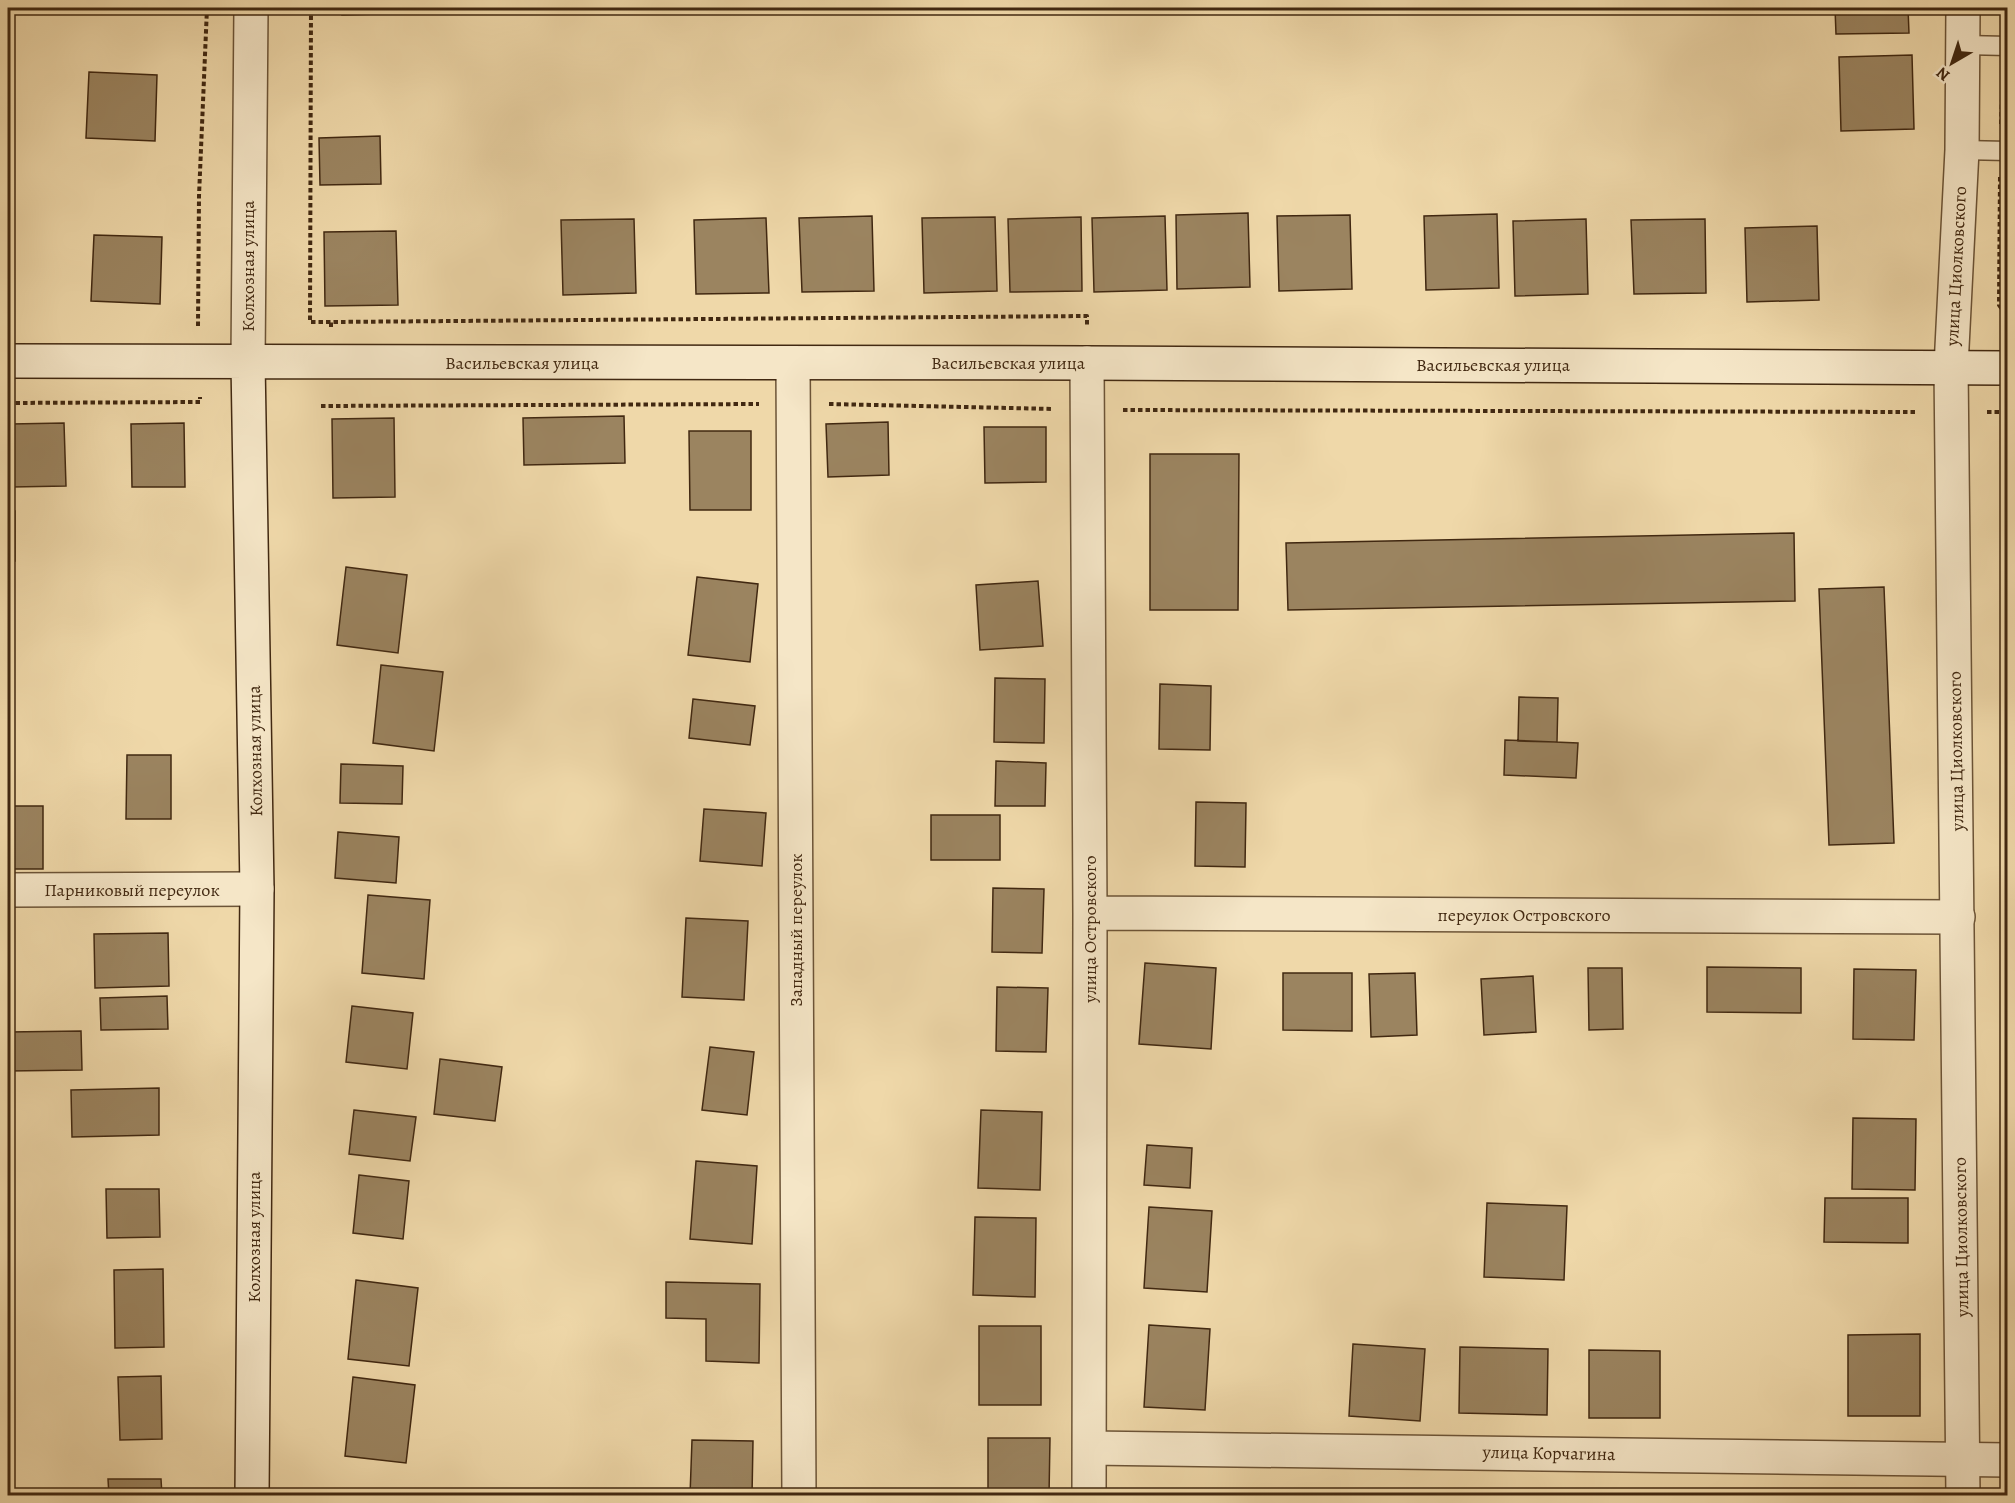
<svg xmlns="http://www.w3.org/2000/svg" width="2015" height="1503" font-family="Alegreya,serif">
<rect width="100%" height="100%" fill="#efd8a9"/>
<filter id="stains"><feTurbulence type="fractalNoise" baseFrequency=".00333" numOctaves="4"/><feColorMatrix values="0 0 0 0 .2 0 0 0 0 .09 0 0 0 0 .02 0 0 0 .5 -.17"/></filter>
<radialGradient id="worn" r=".72"><stop offset=".6" stop-color="#630" stop-opacity="0"/><stop offset="1" stop-color="#630" stop-opacity=".3"/></radialGradient>
<path fill="#9b8460" stroke="#412811" stroke-width="1.5" d="M342,8H420V13L342,15Z
M1835,8H1908L1909,33L1836,34Z
M1912,55L1914,129L1841,131L1839,57Z
M89,72L157,75L155,141L86,138Z
M380,136L381,184L320,185L319,138Z
M1248,213L1250,287L1177,289L1176,215Z
M1497,214L1499,288L1426,290L1424,216Z
M1350,215L1352,289L1279,291L1277,216Z
M872,216L874,291L802,292L799,218Z
M1165,216L1167,290L1094,292L1092,218Z
M995,217L997,291L924,293L922,218Z
M1081,217L1082,291L1010,292L1008,219Z
M766,218L769,293L696,294L694,220Z
M634,219L636,293L563,295L561,220Z
M1586,219L1588,294L1515,296L1513,221Z
M1705,219L1706,293L1634,294L1631,220Z
M1817,226L1819,300L1747,302L1745,228Z
M396,231L398,305L325,306L324,232Z
M94,235L162,237L160,304L91,301Z
M624,416L625,463L524,465L523,418Z
M394,418L395,497L333,498L332,419Z
M888,422L889,475L828,477L826,424Z
M64,423L66,486L12,487L11,424Z
M184,423L185,487H132L131,424Z
M984,427H1046V482L985,483Z
M689,431H751V510H690Z
M1150,454H1239L1238,610H1150Z
M8,511H15V561H8Z
M1794,533L1795,601L1288,610L1286,543Z
M346,567L407,575L398,653L337,645Z
M697,577L758,584L750,662L688,655Z
M1038,581L1043,646L980,650L976,585Z
M1884,587L1894,843L1829,845L1819,589Z
M381,665L443,672L434,751L373,743Z
M995,678L1045,679L1044,743L994,742Z
M1160,684L1211,686L1210,750L1159,749Z
M1519,697L1558,698L1557,742L1518,741Z
M693,699L755,706L750,745L689,738Z
M1505,740L1578,743L1576,778L1504,775Z
M127,755H171V819H126Z
M996,761L1046,763L1045,806H995Z
M341,764L403,766L402,804L340,803Z
M1196,802L1246,803L1245,867L1195,866Z
M8,806H43V869H8Z
M704,809L766,813L762,866L700,861Z
M931,815H1000V860H931Z
M338,832L399,837L396,883L335,878Z
M993,888L1044,889L1042,953L992,952Z
M368,895L430,900L424,979L362,973Z
M686,918L748,921L744,1000L682,997Z
M168,933L169,986L95,988L94,934Z
M1145,963L1216,968L1211,1049L1139,1044Z
M1707,967L1801,968V1013L1707,1012Z
M1588,968H1622L1623,1029L1589,1030Z
M1854,969L1916,970L1914,1040L1853,1039Z
M1283,973H1352V1031L1283,1030Z
M1415,973L1417,1035L1371,1037L1369,974Z
M1533,976L1536,1032L1484,1035L1481,979Z
M997,987L1048,988L1046,1052L996,1051Z
M167,996L168,1029L101,1030L100,998Z
M352,1006L413,1013L407,1069L346,1062Z
M81,1031L82,1070L8,1071V1032Z
M710,1047L754,1052L747,1115L702,1110Z
M440,1059L502,1067L495,1121L434,1114Z
M159,1088V1135L72,1137L71,1090Z
M354,1110L416,1117L410,1161L349,1154Z
M981,1110L1042,1112L1040,1190L978,1188Z
M1853,1118L1916,1119L1915,1190L1852,1189Z
M1147,1145L1192,1148L1190,1188L1144,1185Z
M696,1161L757,1166L752,1244L690,1239Z
M359,1175L409,1181L403,1239L353,1233Z
M106,1189H159L160,1237L107,1238Z
M1825,1198H1908V1243L1824,1242Z
M1487,1203L1567,1206L1564,1280L1484,1277Z
M1149,1207L1212,1211L1207,1292L1144,1288Z
M975,1217L1036,1218L1035,1297L973,1295Z
M163,1269L164,1347L115,1348L114,1270Z
M356,1280L418,1288L409,1366L348,1359Z
M666,1282L760,1284L759,1363L706,1361V1319L666,1318Z
M1149,1325L1210,1329L1205,1410L1144,1407Z
M979,1326H1041V1405H979Z
M1920,1334V1416H1848V1335Z
M1353,1344L1425,1349L1420,1421L1349,1416Z
M1460,1347L1548,1349L1547,1415L1459,1413Z
M1589,1350L1660,1351V1418H1589Z
M161,1376L162,1439L120,1440L118,1377Z
M353,1377L415,1385L406,1463L345,1456Z
M988,1438H1050L1049,1496H988Z
M692,1440L753,1441L752,1496H690Z
M108,1479H161L162,1496H109Z"/>
<g fill="none" stroke-linecap="round" stroke-linejoin="round">
<defs>
<path id="service" d="M1964,45L2008,46
M1962,150L2008,151"/>
<path id="minor" d="M1087,363L1090,913L1089,1496
M793,364L799,1496
M8,890L257,889
M1090,913L1958,917
M1090,1448L2008,1460"/>
<path id="tertiary" d="M248,362L251,8
M1963,1496L1951,367L1962,150L1963,8"/>
<path id="secondary" d="M8,361L1087,363L2008,368
M248,362L257,889L252,1496"/>
</defs>
<use href="#service" stroke="#6c5437" stroke-width="21"/>
<use href="#minor" stroke="#6c5437" stroke-width="36"/>
<use href="#tertiary" stroke="#6c5437" stroke-width="36"/>
<use href="#secondary" stroke="#412811" stroke-width="36"/>
<path stroke="#412811" stroke-width="4" stroke-dasharray="4.5 3" stroke-linecap="butt" d="M311,8L310,322H331
M2003,19V8
M2001,124L2003,72
M2000,177L1999,305L2008,317
M198,326L199,196L207,8
M331,327V322L1087,316V327
M8,403L200,402V397
M829,404L1053,409
M321,406L759,404
M1123,410L1917,412
M1987,412H2008"/>
<use href="#service" stroke="#f5e6c7" stroke-width="18"/>
<use href="#minor" stroke="#f5e6c7" stroke-width="33"/>
<use href="#tertiary" stroke="#f5e6c7" stroke-width="33"/>
<use href="#secondary" stroke="#f5e6c7" stroke-width="33"/>
</g>
<g text-anchor="middle" stroke-width="4.5" stroke-linejoin="round" paint-order="stroke">
<g font-size="18" fill="#412811" stroke="#f5e6c7">
<text transform="translate(248 266) rotate(-90)" y="6">Колхозная улица</text>
<text transform="translate(1956 266) rotate(-87)" y="6">улица Циолковского</text>
<text x="522" y="369">Васильевская улица</text>
<text x="1008" y="369">Васильевская улица</text>
<text x="1493" y="371">Васильевская улица</text>
<text transform="translate(255 751) rotate(-91)" y="6">Колхозная улица</text>
<text transform="translate(1956 751) rotate(-91)" y="6">улица Циолковского</text>
<text x="132" y="896">Парниковый переулок</text>
<text x="1524" y="921">переулок Островского</text>
<text transform="translate(1090 929) rotate(-90)" y="6">улица Островского</text>
<text transform="translate(796 930) rotate(-90)" y="6">Западный переулок</text>
<text transform="translate(254 1237) rotate(-90)" y="6">Колхозная улица</text>
<text transform="translate(1961 1237) rotate(-91)" y="6">улица Циолковского</text>
<text transform="translate(1549 1453) rotate(1)" y="6">улица Корчагина</text>
</g>
</g>
<rect width="2015" height="1503" fill="none" stroke="#efd8a9" stroke-width="30"/>
<rect x="9" y="9" width="1997" height="1485" fill="none" stroke="#412811" stroke-width="3"/>
<rect x="15" y="15" width="1985" height="1473" fill="none" stroke="#412811" stroke-width="1.5"/>
<g transform="translate(1952 63) rotate(219)" stroke="#f5e6c7" stroke-width="4.5" paint-order="stroke">
<path d="M0-4.5L10 22L0 15L-10 22Z" fill="#412811"/>
<text y="-9" font-size="16" font-weight="bold" text-anchor="middle" fill="#412811">N</text>
</g>
<rect width="100%" height="100%" filter="url(#stains)"/>
<rect width="100%" height="100%" fill="url(#worn)"/>
</svg>
